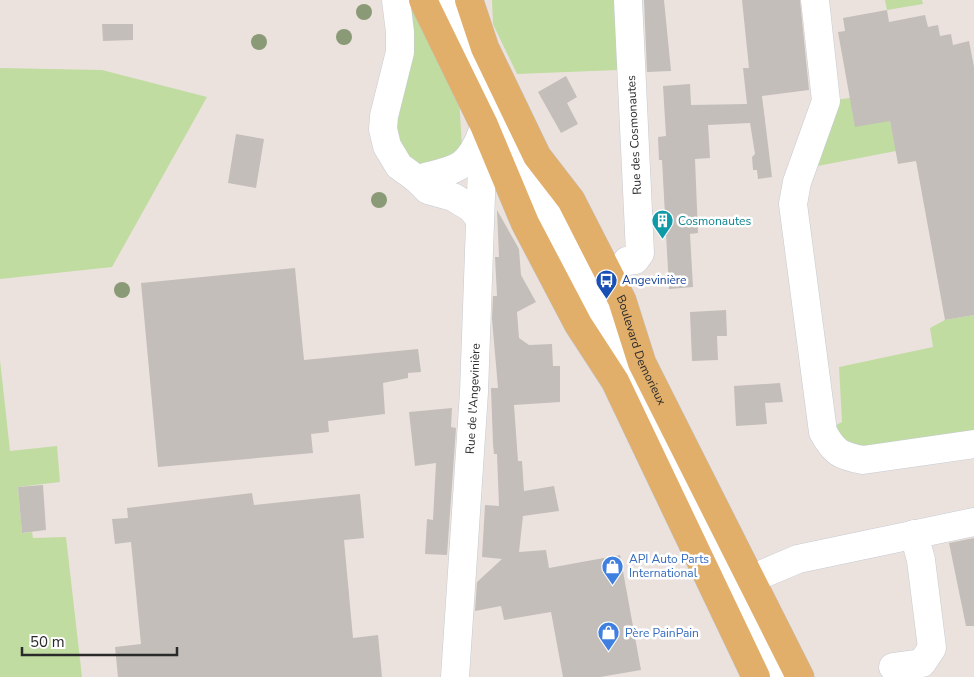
<svg xmlns="http://www.w3.org/2000/svg" width="974" height="677" font-family="'Nunito Sans',sans-serif">
<rect width="100%" height="100%" fill="#ebe2de"/>
<path fill="#c0dca0" d="M413,0L459,98L462,146L441,175L391,156L399,14Z
M492,0H615L618,70L517,74L493,24Z
M885,0H922L923,4L887,10Z
M0,68L102,70L207,97L112,267L0,279Z
M850,98L890,121L896,151L802,169L826,101Z
M974,315V444L863,460L823,432L842,422L839,367L933,347L930,328L945,320Z
M0,360L10,451L57,446L60,482L18,487L22,533L32,532L33,538L66,537L82,677H0Z"/>
<path fill="#c3beb9" d="M644,0H664L671,71L647,72Z
M742,0H800L809,90L762,96L772,177L758,179L757,170H753L752,157L755,154L750,123L708,125L710,158L695,159L698,233L690,234L693,287L669,289L662,160H659L658,137L666,136L663,86L690,84L691,105L747,104L743,68H749Z
M887,10L889,22L925,15L928,27L938,25L940,36L951,34L953,45L969,41L974,67V315L945,320L916,161L898,164L890,121L855,127L838,32L845,31L843,18Z
M102,24H133V40L103,41Z
M566,76L577,97L567,103L578,124L561,133L538,92Z
M236,134L264,139L256,188L228,183Z
M497,210L519,249L521,275L536,302L517,312L519,338L529,345L552,344L553,366H560V402L514,405L518,461H522L524,491L554,486L559,511L523,516L519,552L546,550L549,568L620,555L641,670L600,677H563L551,612L504,620L501,606L475,611L477,582L502,559L482,557L485,505L499,506L497,454H494L493,444L491,388H498L492,319L493,296H497L495,257H499Z
M295,268L304,360L418,349L421,372L408,373V378L383,383L385,414L328,421L329,432L311,434L313,453L158,467L141,283Z
M726,310L727,336H717L718,360L692,361L690,312Z
M780,383L783,402L765,403L767,424L736,426L734,386Z
M452,408L451,427L456,428L447,555L425,554L427,519L433,520L436,463L415,466L409,412Z
M43,485L46,530L22,533L18,487Z
M252,493L254,505L360,494L364,538L344,540L353,638L378,635L382,677H118L115,647L141,644L131,542L115,544L112,519L128,518L127,508Z
M974,538V626H966L949,543Z"/>
<g fill="none" stroke-linecap="round" stroke-linejoin="round">
<defs>
<g id="minor">
<path d="M396,0L400,32V52L384,116L383,129L387,146L399,166L417,179L428,190L453,197L471,208L479,218"/>
<path d="M445,0L776,677"/>
<path d="M815,0L826,101L797,182L793,204L823,432C834,452 840,456 863,460L974,444"/>
<path d="M417,179C454,169 467,172 482,133"/>
<path d="M627,261L635,260L640,253L628,0"/>
<path d="M751,579L798,559L974,522"/>
<path d="M893,667L922,663L932,648L921,560L914,534"/>
<path id="s1" d="M455,677L474,392L482,167L480,157L475,150"/>
</g>
<g id="major">
<path d="M423,0L484,125L525,223L578,324L615,381L756,677"/>
<path id="s2" d="M469,0L485,48L537,156L571,200L622,300L642,363L800,677"/>
</g>
</defs>
<use href="#minor" stroke="#c5cad2" stroke-width="29"/>
<use href="#major" stroke="#c3c3c3" stroke-width="29"/>
<use href="#minor" stroke="#fff" stroke-width="28"/>
<use href="#major" stroke="#e2af6b" stroke-width="28"/>
</g>
<g fill="#8a9a76">
<circle cx="364" cy="12" r="8"/>
<circle cx="344" cy="37" r="8"/>
<circle cx="259" cy="42" r="8"/>
<circle cx="379" cy="200" r="8"/>
<circle cx="122" cy="290" r="8"/>
</g>
<defs>
<symbol id="building-pin" viewBox="-11 -11 22 30"><path d="M0 17L-7.5 6A9.5 9.5 0 1 1 7.5 6Z" fill="#0f9aa8" stroke="#fff"/><path d="M-4-6H4V6H1V3H-1V6H-4ZM-2.5-4.3h1.7v1.8h-1.7ZM.8-4.3h1.7v1.8H.8ZM-2.5-1h1.7V.8h-1.7ZM.8-1h1.7V.8H.8Z" fill="#fff"/></symbol>
<symbol id="bus-pin" viewBox="-11 -11 22 30"><path d="M0 17L-7.5 6A9.5 9.5 0 1 1 7.5 6Z" fill="#1a4fb4" stroke="#fff"/><path d="M-5-6H5V4H4V6H2V4H-2V6H-4V4H-5ZM-3.5-4V0h7V-4ZM-3.5 1.2v1.5H-2V1.2ZM2 1.2v1.5H3.5V1.2Z" fill="#fff"/></symbol>
<symbol id="shop-pin" viewBox="-11 -11 22 30"><path d="M0 17L-7.5 6A9.5 9.5 0 1 1 7.5 6Z" fill="#3f7fe0" stroke="#fff"/><path d="M-5-2.5h2.3a2.7 3.5 0 0 1 5.4 0H5L5.5 6h-11ZM-1.5-2.5h3a1.5 2.3 0 0 0-3 0Z" fill="#fff"/></symbol>
</defs>
<g fill-rule="evenodd">
<use href="#building-pin" x="650" y="208" width="25" height="34"/>
<use href="#bus-pin" x="594" y="268" width="25" height="34"/>
<use href="#shop-pin" x="600" y="554" width="25" height="34"/>
<use href="#shop-pin" x="596" y="620" width="25" height="34"/>
</g>
<g text-anchor="middle" stroke-width="5" stroke-linejoin="round" paint-order="stroke">
<g font-size="12" fill="#2a2a2a" stroke="#fff">
<text transform="translate(634 135) rotate(-93)" y="4">Rue des Cosmonautes</text>
<text dy="4" stroke="none"><textPath href="#s2" startOffset="392">Boulevard Demorieux</textPath></text>
<text dy="4" stroke="none"><textPath href="#s1" startOffset="279">Rue de l'Angevinière</textPath></text>
</g>
<g font-size="12" fill="#0d838f" stroke="#fff" text-anchor="start">
<text x="678" y="225">Cosmonautes</text>
</g>
<g font-size="12" fill="#164399" stroke="#fff" text-anchor="start">
<text x="622" y="284">Angevinière</text>
</g>
<g font-size="12" fill="#366cbe" stroke="#fff" text-anchor="start">
<text x="629" y="563">API Auto Parts<tspan x="629" dy="14">International</tspan></text>
<text x="625" y="637">Père PainPain</text>
</g>
</g>
<path d="M22 647v8h155v-8" fill="none" stroke="#2a2a2a" stroke-width="2.5"/>
<text x="30" y="647" font-size="15" fill="#2a2a2a" stroke="#ffffff" stroke-width="4" paint-order="stroke">50 m</text>
</svg>
